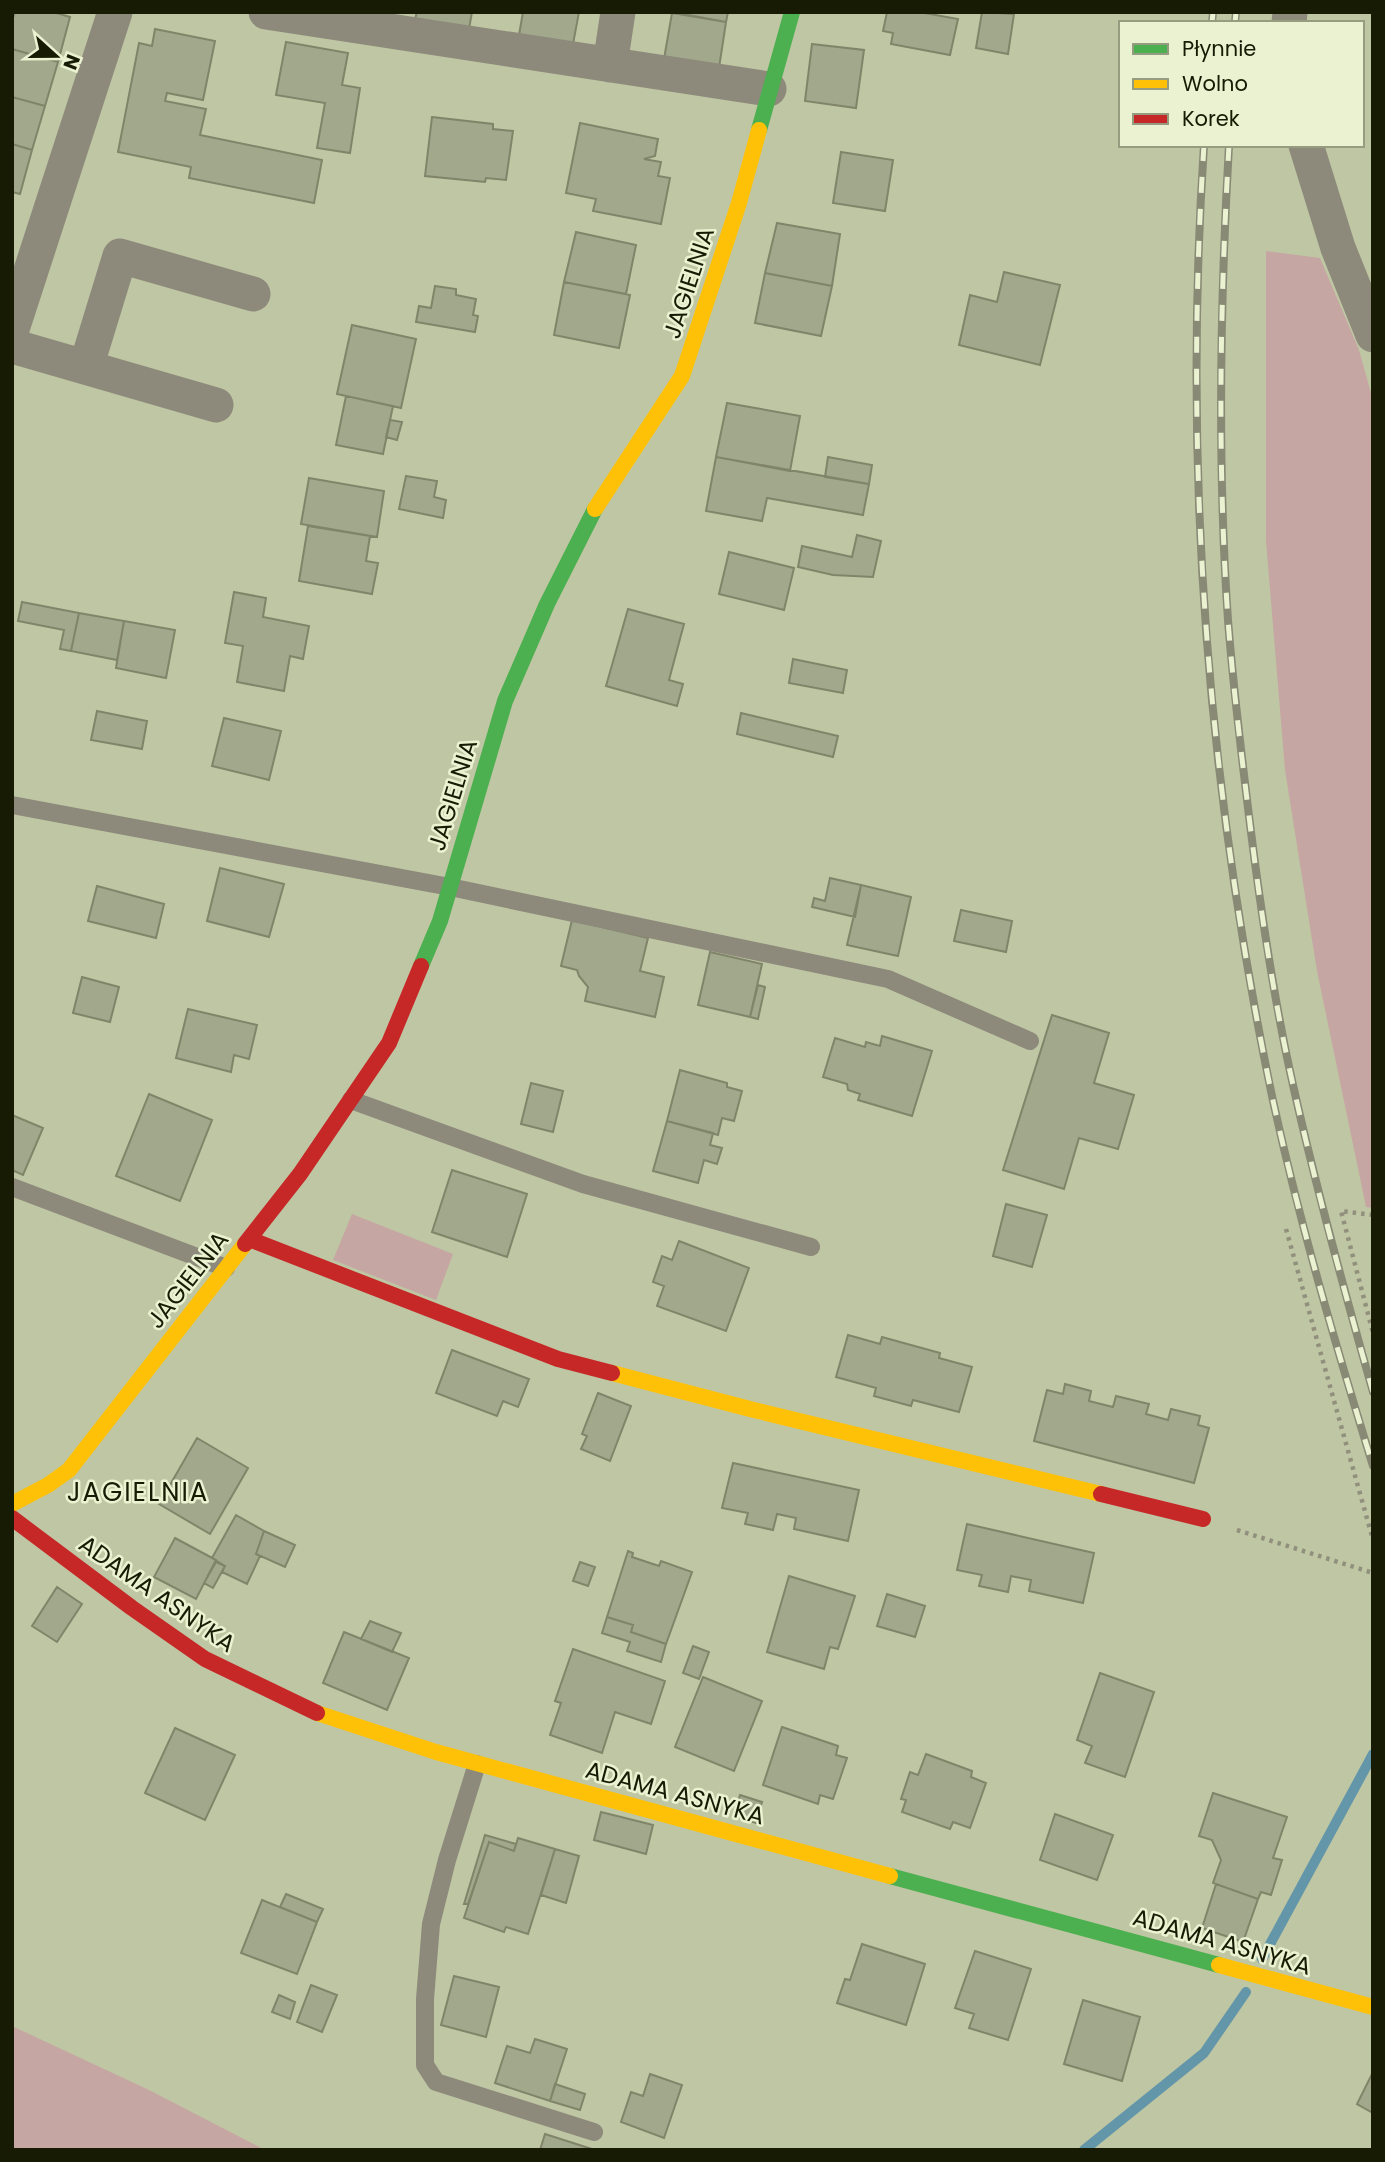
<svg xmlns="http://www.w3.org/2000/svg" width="1385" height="2162" font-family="Poppins,sans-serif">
<rect width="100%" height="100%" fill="#bfc6a3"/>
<path fill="#c6a6a2" d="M1266,251L1320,258L1359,350L1373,400V1208L1366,1207L1317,971L1285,770L1266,541Z
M352,1214L453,1254L436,1300L333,1260Z
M12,2026L149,2090L265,2150H12Z"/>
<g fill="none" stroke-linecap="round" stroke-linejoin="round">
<path stroke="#6396a9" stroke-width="10" d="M1262,1959L1373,1754
M1084,2150L1204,2053L1246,1992"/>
</g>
<path fill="#a2a88c" stroke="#80856a" stroke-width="2" d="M15,12H53L70,17L58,62L12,49V21Z
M417,12H472L469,29L415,19Z
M523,12H579L573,44L519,35Z
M672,12H728L726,22Z
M887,12H919L958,19L950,55L891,44L893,33L883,31Z
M982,12L1014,14L1008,54L976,48Z
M672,13L726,22L719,68L664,59Z
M155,29L215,41L203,100L167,93L165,101L206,109L200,135L322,160L314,203L189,178L191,167L118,152L139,43L152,46Z
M286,42L348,53L342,85L360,88L350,153L317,148L325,103L276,95Z
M812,44L864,50L856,108L805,101Z
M12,49L58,62L45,106L12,97Z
M12,97L45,106L32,150L12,144Z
M432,117L493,124V129L513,131L506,180L486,178L485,182L425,176Z
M580,123L658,139L655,156L644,159L661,162L658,176L670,178L661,224L593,211L596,199L566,193Z
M12,144L32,150L20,194L12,192Z
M841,152L893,160L885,211L833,203Z
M777,223L840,234L832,286L765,273Z
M576,232L636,245L626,294L564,282Z
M1004,272L1060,285L1040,365L959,345L970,295L997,302Z
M765,273L832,286L821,336L755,323Z
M564,282L630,295L619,348L554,335Z
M435,286L456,289V295L476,299L473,315L478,316L475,332L416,322L419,306L431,308Z
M352,325L416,339L401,408L337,394Z
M346,396L393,406L383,454L336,445Z
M727,403L800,416L790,471L716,457Z
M390,420L402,422L397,440L386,437Z
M716,457L869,484L863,515L767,498L762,521L706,511Z
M828,457L872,465L869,484L825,477Z
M406,476L437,481L434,497L446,500L443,518L399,509Z
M309,478L384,491L377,537L301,524Z
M308,526L370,536L366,561L378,563L372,594L299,581Z
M857,535L881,541L873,577L833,575L798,567L802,546L852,557Z
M729,552L794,568L784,610L719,594Z
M234,592L266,598L263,617L309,626L303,659L290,656L284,691L237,682L243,646L225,643Z
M22,602L79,613L71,651L60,649L64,630L18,621Z
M628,609L684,624L669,680L683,684L677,706L606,686Z
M79,613L124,621L117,660L71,651Z
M124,621L175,630L166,678L116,668Z
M793,659L847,670L843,693L789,683Z
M97,711L147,721L142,749L91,740Z
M741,713L838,736L833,757L737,734Z
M224,718L281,731L269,780L212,766Z
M220,868L284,884L269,937L207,921Z
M830,878L861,885L855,917L812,907L814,898L825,901Z
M861,885L911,897L898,956L847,945Z
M97,886L164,904L156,938L88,921Z
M961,910L1012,921L1006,952L954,941Z
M572,920L648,938L640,971L664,977L655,1017L585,1001L588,987L579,976L577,970L561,966Z
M710,952L762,964L750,1017L698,1005Z
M82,977L119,987L110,1022L73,1013Z
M758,985L765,987L758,1019L750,1017Z
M188,1009L257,1025L249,1059L234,1055L231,1072L176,1058Z
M1052,1015L1109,1033L1094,1083L1134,1095L1118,1149L1079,1138L1064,1189L1003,1170Z
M882,1036L932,1051L912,1116L858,1100L860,1094L848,1090L847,1084L823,1077L835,1038L865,1047L866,1042L880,1046Z
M680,1070L727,1083V1087L742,1091L734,1121L722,1118L718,1135L667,1121Z
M531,1083L563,1091L553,1132L521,1124Z
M149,1094L212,1120L180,1201L116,1176Z
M12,1115L43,1128L23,1175L12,1170Z
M667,1121L713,1133L710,1145L722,1148L717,1164L704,1160L698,1183L653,1171Z
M452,1170L527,1194L507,1257L432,1232Z
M1006,1204L1047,1215L1032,1267L993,1256Z
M679,1241L749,1268L726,1331L657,1306L664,1286L653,1282L662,1256L672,1260Z
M848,1335L880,1344L882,1337L940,1353L939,1358L972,1367L959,1412L913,1400L911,1406L874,1396L876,1388L836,1377Z
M452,1350L529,1379L518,1407L503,1401L497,1416L436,1393Z
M1065,1384L1091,1391L1089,1401L1113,1407L1116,1396L1149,1404L1146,1414L1168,1420L1171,1409L1200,1416L1198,1425L1209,1428L1194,1483L1034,1441L1047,1390L1063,1394Z
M598,1393L631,1406L610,1461L581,1449L587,1436L582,1434Z
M197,1438L248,1468L210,1534L159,1504Z
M733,1463L859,1490L848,1541L794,1529L796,1518L777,1514L773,1530L745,1524L748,1513L722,1508Z
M236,1515L264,1531L256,1554L260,1556L247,1584L222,1572L225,1566L212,1558Z
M967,1524L1094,1553L1083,1603L1029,1591L1031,1580L1011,1576L1008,1592L979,1586L982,1575L957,1570Z
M264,1531L295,1545L285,1567L256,1554Z
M175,1538L216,1560L196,1599L154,1577Z
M628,1551L633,1553L632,1557L659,1566L661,1561L692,1572L666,1644L631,1632L633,1625L607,1617Z
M216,1562L225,1566L213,1588L204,1583Z
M580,1562L595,1567L588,1586L573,1581Z
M789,1576L855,1596L838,1649L830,1647L824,1669L767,1652Z
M57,1587L82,1604L57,1642L32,1626Z
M887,1594L925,1606L915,1637L877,1626Z
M607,1617L633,1625L631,1632L666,1644L661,1662L627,1651L630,1642L602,1633Z
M370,1621L401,1633L392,1652L361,1639Z
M344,1632L409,1658L387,1710L323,1683Z
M693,1646L709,1652L699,1679L683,1673Z
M573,1649L665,1681L651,1724L615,1712L602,1753L550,1735L561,1703L555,1701Z
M1100,1673L1154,1692L1125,1777L1085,1763L1092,1746L1077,1740Z
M703,1677L762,1701L734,1771L675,1747Z
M782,1727L838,1746L836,1755L847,1758L833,1799L820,1795L818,1804L763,1785Z
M175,1728L235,1755L205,1820L145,1793Z
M926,1754L972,1771L971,1777L986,1783L970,1828L953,1822L950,1829L902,1812L906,1800L901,1799L910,1772L918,1775Z
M1213,1793L1287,1817L1273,1858L1282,1860L1271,1895L1261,1892L1258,1899L1213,1883L1221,1860L1212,1840L1199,1836Z
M740,1795L762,1802L756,1823L734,1816Z
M601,1812L653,1825L646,1854L594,1840Z
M1055,1814L1113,1835L1097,1880L1040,1860Z
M485,1835L516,1844L514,1851L489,1842L468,1904H464Z
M518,1838L555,1849L528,1934L506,1927L504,1932L464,1918L489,1842L514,1851Z
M555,1849L579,1856L566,1903L541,1895Z
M1216,1884L1258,1899L1243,1942L1202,1928Z
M286,1894L323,1909L317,1922L280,1907Z
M262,1900L317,1922L297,1974L241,1953Z
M862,1944L925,1964L906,2025L837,2003L845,1979L850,1980Z
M975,1951L1031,1969L1008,2040L969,2028L974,2014L955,2008Z
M454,1976L499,1987L486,2037L441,2025Z
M311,1985L337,1995L322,2032L297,2022Z
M279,1995L295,2002L290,2019L272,2012Z
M1083,2000L1140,2017L1122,2081L1064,2064Z
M535,2039L567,2049L550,2101L495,2083L507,2046L530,2053Z
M1373,2072V2113L1357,2104Z
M650,2074L682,2085L664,2138L621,2122L631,2092L643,2096Z
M555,2084L585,2094L580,2110L550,2101Z
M545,2134L595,2150H540Z"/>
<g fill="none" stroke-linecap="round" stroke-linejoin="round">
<path stroke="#90907d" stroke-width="4.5" stroke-dasharray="3.5 5" stroke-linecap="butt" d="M1373,1215L1341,1211L1373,1333
M1286,1229L1373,1540
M1237,1530L1373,1573"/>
<path stroke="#8d897b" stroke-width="18" d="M12,805L450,887L888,979L1030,1041
M351,1100L583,1184L811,1247
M12,1187L226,1268
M477,1764L447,1860L431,1924L425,1999V2065L436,2082L594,2132"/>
<path stroke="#8d897b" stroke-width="35" d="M266,12L769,89
M1289,23L1290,12
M610,65L618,12
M1306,145L1338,248L1373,335
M12,329L115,12
M12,346L216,405
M86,367L120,256L253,294"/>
<path stroke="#4caf50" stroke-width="16" d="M759,130L792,12
M421,966L440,921L505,701L547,604L595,509
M890,1876L1219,1965"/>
<path stroke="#ffc107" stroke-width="16" d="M595,509L682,376L739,203L759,130
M612,1373L750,1409L1101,1494
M12,1504L48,1485L69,1470L245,1244
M317,1713L436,1752L890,1876
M1219,1965L1373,2007"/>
<path stroke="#c62828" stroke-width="16" d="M249,1239L558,1359L612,1373
M245,1244L300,1174L389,1043L421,966
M1101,1494L1203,1519
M12,1518L132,1608L205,1659L317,1713"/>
<defs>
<path id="rail" d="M1212,23L1213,12
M1235,23L1236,12
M1204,145C1183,463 1207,784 1272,1096C1299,1221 1335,1343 1373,1466
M1229,145C1220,303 1217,462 1228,620C1233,686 1241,751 1249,816C1260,906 1273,996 1293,1085C1316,1188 1344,1290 1373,1392"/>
</defs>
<use href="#rail" stroke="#898a76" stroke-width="8"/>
<use href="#rail" stroke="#eaf2d2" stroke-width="5" stroke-dasharray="16" stroke-linecap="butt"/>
</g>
<g text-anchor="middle" stroke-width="5" stroke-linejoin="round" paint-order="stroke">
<g font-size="24" fill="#171b03" stroke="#eaf2d2">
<text transform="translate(689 283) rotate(-72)" y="8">JAGIELNIA</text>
<text transform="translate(453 795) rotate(-73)" y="8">JAGIELNIA</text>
<text transform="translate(188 1280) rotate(-52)" y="8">JAGIELNIA</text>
<text transform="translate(157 1594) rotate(35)" y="8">ADAMA ASNYKA</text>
<text transform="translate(675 1793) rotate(15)" y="8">ADAMA ASNYKA</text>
<text transform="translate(1222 1942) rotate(16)" y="8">ADAMA ASNYKA</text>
</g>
<g font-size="26" letter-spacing="2" fill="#171b03" stroke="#eaf2d2">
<text x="138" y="1501">JAGIELNIA</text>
</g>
</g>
<rect width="1385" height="2162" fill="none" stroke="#171b03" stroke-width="28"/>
<rect x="1119" y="21" width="245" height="126" fill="#eaf2d2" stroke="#969c7f" stroke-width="2"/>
<rect x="1133" y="44" width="35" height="10" fill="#4caf50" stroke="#969c7f" stroke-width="2"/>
<text x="1182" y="56" font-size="21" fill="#171b03">Płynnie</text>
<rect x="1133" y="79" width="35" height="10" fill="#ffc107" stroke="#969c7f" stroke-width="2"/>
<text x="1182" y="91" font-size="21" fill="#171b03">Wolno</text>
<rect x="1133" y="114" width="35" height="10" fill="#c62828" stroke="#969c7f" stroke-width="2"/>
<text x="1182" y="126" font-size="21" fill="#171b03">Korek</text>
<g transform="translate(56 56) rotate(111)" stroke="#eaf2d2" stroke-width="5" paint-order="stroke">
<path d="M0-5L12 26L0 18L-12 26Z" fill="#171b03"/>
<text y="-10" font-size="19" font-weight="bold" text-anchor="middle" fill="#171b03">N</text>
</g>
</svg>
